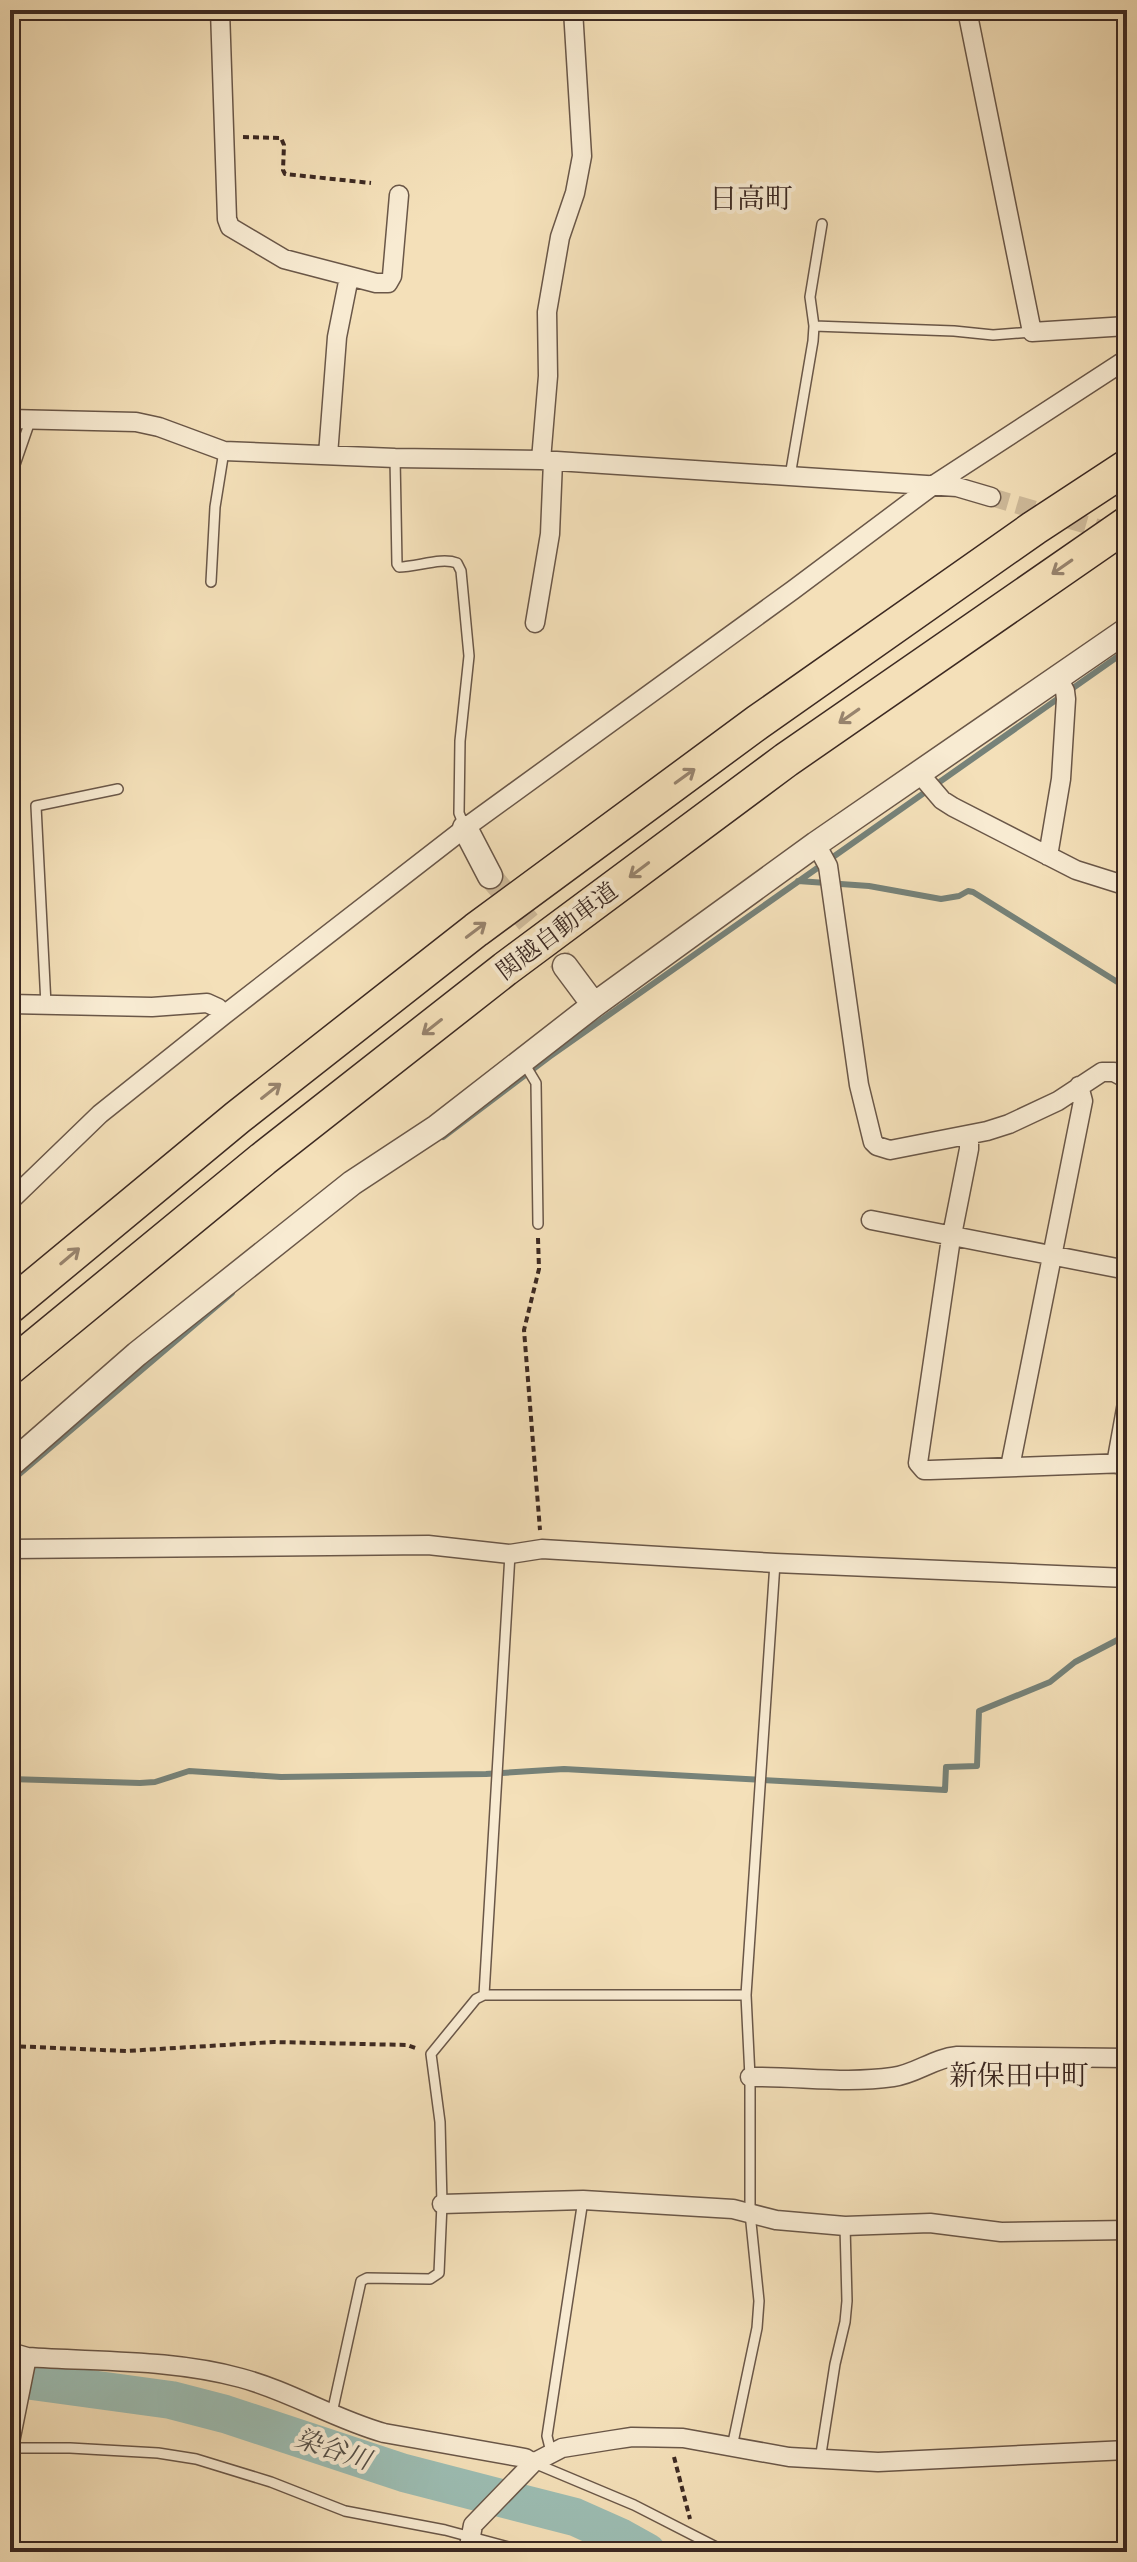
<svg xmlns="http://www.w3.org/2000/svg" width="1137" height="2562" font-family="'IM FELL English','Noto Serif JP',serif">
<rect width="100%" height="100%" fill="#f4e0b9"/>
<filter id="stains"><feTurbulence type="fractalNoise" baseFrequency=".0025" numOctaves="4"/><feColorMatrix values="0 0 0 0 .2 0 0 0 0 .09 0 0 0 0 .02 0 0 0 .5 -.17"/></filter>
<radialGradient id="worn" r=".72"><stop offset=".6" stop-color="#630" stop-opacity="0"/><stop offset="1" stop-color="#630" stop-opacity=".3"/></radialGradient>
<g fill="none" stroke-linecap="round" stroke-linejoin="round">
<path stroke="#768279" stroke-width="6" d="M798,881L869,886L941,899L959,896L968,891L973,892L1127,988
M443,1137L549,1057L1127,650
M10,1482L232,1293
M10,1779L140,1783L155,1782L189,1771L281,1777L486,1774L564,1769L945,1790L946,1767L977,1766L979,1711L1050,1682L1075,1662L1127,1635"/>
<path stroke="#9cbdb3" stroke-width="38" d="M10,2378L171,2400L225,2414L404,2473L575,2517L620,2537L647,2552"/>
<path stroke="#cfbb9b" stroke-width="18" stroke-dasharray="18 9" stroke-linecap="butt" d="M991,497L1115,533"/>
<path stroke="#cfbb9b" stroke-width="24" stroke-dasharray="24 12" stroke-linecap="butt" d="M490,876L565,966"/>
<defs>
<path id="service" d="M814,326L954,331L993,335L1032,332
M395,458L397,564L399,567C417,567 441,557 457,563L461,571L469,656L460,741L459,813L465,828
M790,476L813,341L814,326L810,297L822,224
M10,479L28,427V419
M211,582L215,507L224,451
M46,1005L36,806L118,789
M524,1063L536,1083L538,1224
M484,1995L510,1554
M332,2413L361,2281L367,2278L430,2279L439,2273L442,2204L440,2122L431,2054L476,1999L484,1995H746
M732,2447L757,2328L759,2301L750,2213V2077L746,1995L775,1563
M10,2448H70L158,2453L196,2459L271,2482L345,2511L445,2530L527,2552
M551,2452L547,2436L583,2200
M820,2460L835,2364L845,2322L847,2301L845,2226
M534,2463L634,2505L726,2552"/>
<path id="minor" d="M220,10L227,219L230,227L284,259L376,283H388L392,276L399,195
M967,10L1032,332L1127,326
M10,419L136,422L159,427L224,451L395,458L541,460L957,487L991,497
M328,455L337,337L349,277
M541,460L548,376L547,312L560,237L575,193L582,156L573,10
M535,623L550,534L553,461
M919,773L942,800L953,807L1076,870L1127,886
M816,844L828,866L859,1085L873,1142L877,1146L890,1150L987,1131L1009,1124L1058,1101L1102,1072H1114L1127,1079
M1048,856L1061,779L1066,699L1065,691L1058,678
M10,1004L152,1007L207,1003L218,1008L224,1015
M969,1135V1149L950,1245L918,1463L924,1470H930L1127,1463
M10,1201L100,1114L224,1015L465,828L793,590L932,486L1127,359
M871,1220L1127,1270
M1116,1464L1127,1403
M1010,1467L1083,1101L1079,1086
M10,1549L428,1545L510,1554L542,1549L775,1563L1127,1578
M750,2077C798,2076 845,2084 893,2077C916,2074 934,2058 957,2056L1127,2058
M442,2204L583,2200L733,2209L776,2220L845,2226L930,2223L1001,2232L1127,2230
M10,2352L27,2357C98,2362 172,2359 241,2378C290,2391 334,2419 384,2433L525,2458L533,2463
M10,2442L27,2357
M1127,2450V2426
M468,2552L473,2525L533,2463L562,2448L612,2440L632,2437L683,2438L789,2457L878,2462L1127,2450"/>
<path id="tertiary" d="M465,828L490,876
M565,966L594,1005
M10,1465L137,1354L352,1183L437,1127L594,1005L816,844L1127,630"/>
<path id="motorway" d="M10,1306L238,1117L476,930L758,722L1034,528L1127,467
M10,1367L263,1159L505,969L786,760L1127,524"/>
</defs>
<use href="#service" stroke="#6a5748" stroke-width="12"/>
<use href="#minor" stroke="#6a5748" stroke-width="21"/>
<use href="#tertiary" stroke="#6a5748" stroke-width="27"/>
<use href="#motorway" stroke="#3c2922" stroke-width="37"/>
<path stroke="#3c2922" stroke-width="4" stroke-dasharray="6 4" stroke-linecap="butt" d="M243,137L281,138L284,145L283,170L285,174L371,183
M538,1238L539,1269L524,1330L540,1530
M10,2046L126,2051L274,2042L407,2045L418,2049
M674,2457L690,2519"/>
<use href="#service" stroke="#f8ebd2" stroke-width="9"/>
<use href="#minor" stroke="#f8ebd2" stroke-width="18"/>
<use href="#tertiary" stroke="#f8ebd2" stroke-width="24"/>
<use href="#motorway" stroke="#f4e0b9" stroke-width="34"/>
</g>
<defs><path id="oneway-shaft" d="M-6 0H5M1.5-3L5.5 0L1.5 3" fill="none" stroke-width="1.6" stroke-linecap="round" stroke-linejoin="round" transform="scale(2)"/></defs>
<g stroke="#98846e">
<use href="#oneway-shaft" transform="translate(1062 567) rotate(145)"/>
<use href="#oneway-shaft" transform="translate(849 716) rotate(145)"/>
<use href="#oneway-shaft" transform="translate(685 776) rotate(-36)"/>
<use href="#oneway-shaft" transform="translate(639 870) rotate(143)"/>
<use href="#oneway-shaft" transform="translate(476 930) rotate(-37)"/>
<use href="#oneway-shaft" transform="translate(432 1027) rotate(142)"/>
<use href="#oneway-shaft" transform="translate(271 1091) rotate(-38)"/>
<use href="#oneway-shaft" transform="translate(70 1256) rotate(-40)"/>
</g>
<g text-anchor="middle" stroke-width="8" stroke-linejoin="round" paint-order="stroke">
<g font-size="24" fill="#3c2922" stroke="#f8ebd2">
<text transform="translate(557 931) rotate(-37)" y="8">関越自動車道</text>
</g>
<g font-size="26" font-style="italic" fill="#544e46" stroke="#f8ebd2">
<text transform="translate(333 2449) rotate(18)" y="9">染谷川</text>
</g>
<g font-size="28" fill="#3c2922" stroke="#f8ebd2">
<text x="751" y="208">日高町</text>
<text x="1019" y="2085">新保田中町</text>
</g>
</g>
<rect width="1137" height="2562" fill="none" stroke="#f4e0b9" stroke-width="40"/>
<rect x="12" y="12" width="1113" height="2538" fill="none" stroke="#3c2922" stroke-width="4"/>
<rect x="20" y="20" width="1097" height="2522" fill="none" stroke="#3c2922" stroke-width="2"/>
<rect width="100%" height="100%" filter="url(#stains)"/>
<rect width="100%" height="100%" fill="url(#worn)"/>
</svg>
